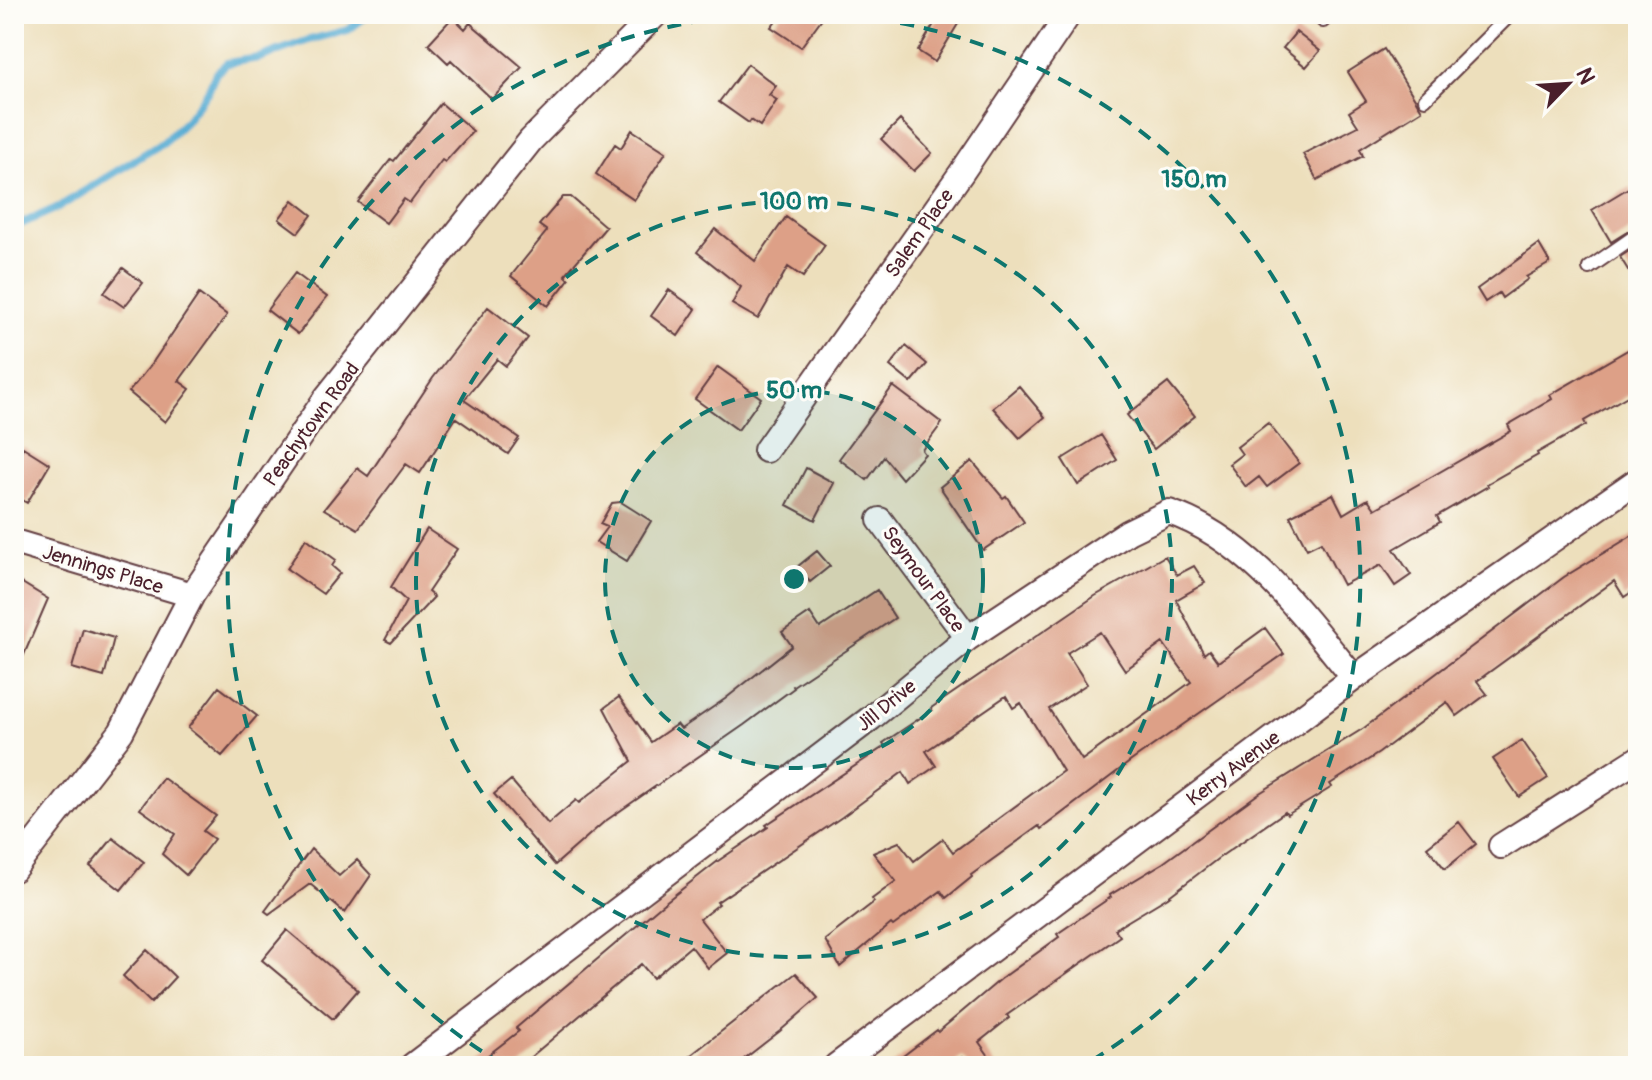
<svg xmlns="http://www.w3.org/2000/svg" width="1652" height="1080" font-family="Pangolin,sans-serif">
<rect width="100%" height="100%" fill="#fdfcf7"/>
<filter id="ink" filterUnits="userSpaceOnUse"><feTurbulence type="fractalNoise" baseFrequency=".0125" numOctaves="2"/><feDisplacementMap in="SourceGraphic" scale="16" xChannelSelector="R" yChannelSelector="G"/><feConvolveMatrix kernelMatrix="1 2 1 2 8 2 1 2 1" color-interpolation-filters="sRGB"/></filter>
<filter id="wash" filterUnits="userSpaceOnUse"><feTurbulence type="fractalNoise" baseFrequency=".006" numOctaves="4" result="noise"/><feDisplacementMap in="SourceGraphic" scale="32" xChannelSelector="R" yChannelSelector="G"/><feGaussianBlur stdDeviation="1.8" result="paint"/><feColorMatrix in="noise" values="0 0 0 0 0 0 0 0 0 0 0 0 0 0 0 0 0 1.4 0 .05"/><feComposite in="paint" operator="in"/></filter>
<g filter="url(#wash)">
<rect width="100%" height="100%" fill="#eddfbc"/>
<g fill="none" stroke-linecap="round" stroke-linejoin="round">
<path stroke="#57acd3" stroke-width="8" d="M14,227L59,207L164,142L187,120L208,91L216,73L227,63L259,58L309,40L348,30L369,14"/>
</g>
<g id="blocks">
<path fill="#dda087" fill-rule="evenodd" d="M781,14H825L801,47L771,27Z
M940,14H964L935,62L918,51Z
M453,17L465,29L470,23L522,67L492,99L451,60L448,63L428,44Z
M1296,32L1320,51L1306,67L1283,48Z
M1384,49L1422,110L1360,149L1363,156L1317,180L1303,154L1358,126L1349,112L1366,101L1348,72Z
M748,64L776,86L769,95L777,100L760,126L751,120L749,123L719,102Z
M441,103L473,131L445,162L442,160L410,203L404,199L386,223L358,202L391,159L394,161Z
M900,120L932,153L914,171L881,139Z
M632,130L666,152L634,200L596,174L615,144L621,148Z
M1630,187L1638,200V225L1611,242L1592,210Z
M563,197H571L606,227L565,275L569,279L548,306L511,276L547,231L539,225Z
M293,200L312,215L298,233L279,219Z
M786,217L825,245L803,277L788,267L758,319L732,304L741,287L697,252L715,229L755,261Z
M1539,244L1550,263L1526,277L1528,279L1502,298L1499,293L1485,302L1477,289Z
M1638,245V286L1620,257Z
M123,268L143,283L124,307L104,293Z
M295,273L327,297L298,334L267,310Z
M669,290L696,309L678,336L651,316Z
M199,294L227,315L179,381L190,389L165,422L129,392L153,362Z
M488,307L528,338L506,366L497,359L464,400L519,438L508,454L456,418L420,473L406,464L358,529L324,509L357,468L368,476L433,378Z
M1638,344V390L1584,421L1586,425L1537,453L1538,455L1487,484L1488,486L1437,516L1440,522L1394,549L1411,575L1395,586L1381,565L1343,585L1321,542L1307,549L1290,516L1333,494L1343,514L1368,499L1375,509L1511,431L1508,425L1552,399L1550,395Z
M906,346L927,364L911,383L890,366Z
M718,367L761,398L738,430L695,399Z
M1168,383L1195,416L1154,449L1127,415Z
M893,386L942,423L922,450L925,454L902,479L884,457L867,480L839,459Z
M1019,386L1045,417L1020,438L993,408Z
M1268,423L1299,463L1267,487L1259,477L1246,487L1229,464L1242,454L1237,447Z
M1101,435L1117,460L1078,485L1062,459Z
M23,447L50,464L27,503L14,496V467Z
M972,461L1003,498L1006,496L1024,522L983,550L940,487Z
M806,468L834,483L815,520L787,505Z
M621,502L651,521L627,561L596,542L607,527L600,524L612,503Z
M427,529L457,549L428,592L434,597L391,643L385,640L406,601L391,587Z
M1638,532V588L1624,597L1614,581L1477,681L1487,694L1457,716L1447,702L1379,753L1330,784L1332,787L1287,815L1285,812L1220,857L1168,897L1115,929L1120,936L1007,1015L1009,1018L979,1042L996,1066H970L962,1057L950,1066H890L937,1030L938,1032L1001,979L1059,937L1057,934L1111,897L1110,895L1163,863L1258,794L1364,728L1564,577Z
M306,538L336,560L332,566L340,573L323,594L287,569Z
M817,551L830,566L810,582L797,567Z
M1165,556L1177,575L1194,566L1205,583L1176,600L1204,654L1209,650L1218,662L1265,628L1284,654L1131,761L1041,829L1039,826L971,875L972,877L946,898L941,891L893,926L891,924L840,967L825,940L874,902L872,899L896,881L873,853L899,842L914,861L943,839L953,852L1063,771L1021,703L1013,708L1006,696L926,751L936,766L910,784L903,772L842,817L717,902L719,904L700,919L727,953L708,968L691,946L653,978L641,964L520,1066H474L519,1031L516,1028L659,907L718,861L768,827L766,825L885,746L883,743L932,710L931,708L1095,596ZM1100,632L1125,670L1163,643L1191,682L1082,760L1049,709L1087,684L1067,653Z
M14,578L48,599L14,678Z
M877,590L895,618L793,686L794,688L744,725L604,822L555,865L494,794L511,780L548,824L576,800L579,803L632,761L604,708L619,697L651,742L677,724L681,729L725,699L792,646L782,632L810,613L820,628Z
M83,629L114,638L104,677L72,668Z
M219,687L257,716L222,756L188,728Z
M1522,740L1548,778L1519,797L1493,759Z
M163,778L216,816L203,831L214,839L186,875L162,854L175,834L140,809Z
M1459,822L1476,844L1445,869L1427,847Z
M113,838L144,862L121,890L90,866Z
M311,849L339,876L357,860L371,875L345,913L310,884L269,914L265,911Z
M287,930L358,990L333,1019L262,960Z
M147,950L175,977L151,1003L123,976Z
M796,973L818,998L780,1031L735,1066H677Z"/>
</g>
</g>
<g filter="url(#ink)">
<use href="#blocks" fill-opacity="0" stroke="#623c41" stroke-width="2"/>
<g fill="none" stroke-linecap="round" stroke-linejoin="round">
<defs>
<path id="lane" d="M1323,21L1329,14
M1425,99L1511,14
M1589,268L1638,234"/>
<path id="street" d="M766,450L962,172L1069,14
M880,520L968,638
M14,542L192,595
M1501,846L1638,759
M14,869L121,732L192,595L326,398L531,140L656,14
M412,1066L871,718L968,638L1128,532L1169,512C1249,539 1303,616 1354,678
M836,1066L1354,678L1638,480"/>
</defs>
<use href="#lane" stroke="#623c41" stroke-width="16"/>
<use href="#street" stroke="#623c41" stroke-width="28"/>
<use href="#lane" stroke="#fff" stroke-width="12"/>
<use href="#street" stroke="#fff" stroke-width="24"/>
</g>
</g>
<circle cx="794" cy="579" r="189" fill="#0f766e" fill-opacity=".12"/>
<g fill="none" stroke="#0f766e" stroke-width="4" stroke-dasharray="14 10">
<circle cx="794" cy="579" r="189"/>
<circle cx="794" cy="579" r="378"/>
<path d="M502 1064A566 566 0 0 1 759 14M829 14A566 566 0 0 1 1086 1064"/>
</g>
<g text-anchor="middle" stroke-width="6" stroke-linejoin="round" paint-order="stroke">
<g font-size="20" fill="#4a1f2b" stroke="#fdfcf7">
<text transform="translate(919 233) rotate(-55)" y="7">Salem Place</text>
<text transform="translate(311 424) rotate(-54)" y="7">Peachytown Road</text>
<text transform="translate(103 569) rotate(17)" y="7">Jennings Place</text>
<text transform="translate(924 579) rotate(54)" y="7">Seymour Place</text>
<text transform="translate(886 705) rotate(-39)" y="7">Jill Drive</text>
<text transform="translate(1233 768) rotate(-37)" y="7">Kerry Avenue</text>
</g>
</g>
<circle cx="794" cy="579" r="12" fill="#0f766e" stroke="#fdfcf7" stroke-width="4"/>
<g font-size="24" text-anchor="middle" font-weight="bold" fill="#0f766e" stroke="#fdfcf7" stroke-width="6" stroke-linejoin="round" paint-order="stroke">
<text x="1194" y="187">150 m</text>
<text x="794" y="209">100 m</text>
<text x="794" y="398">50 m</text>
</g>
<rect width="1652" height="1080" fill="none" stroke="#fdfcf7" stroke-width="48"/>
<g transform="translate(1568 84) rotate(65)" stroke="#fdfcf7" stroke-width="6" paint-order="stroke">
<path d="M0-6L14 30L0 20L-14 30Z" fill="#4a1f2b"/>
<text y="-12" font-size="22" font-weight="bold" text-anchor="middle" fill="#4a1f2b">N</text>
</g>
</svg>
